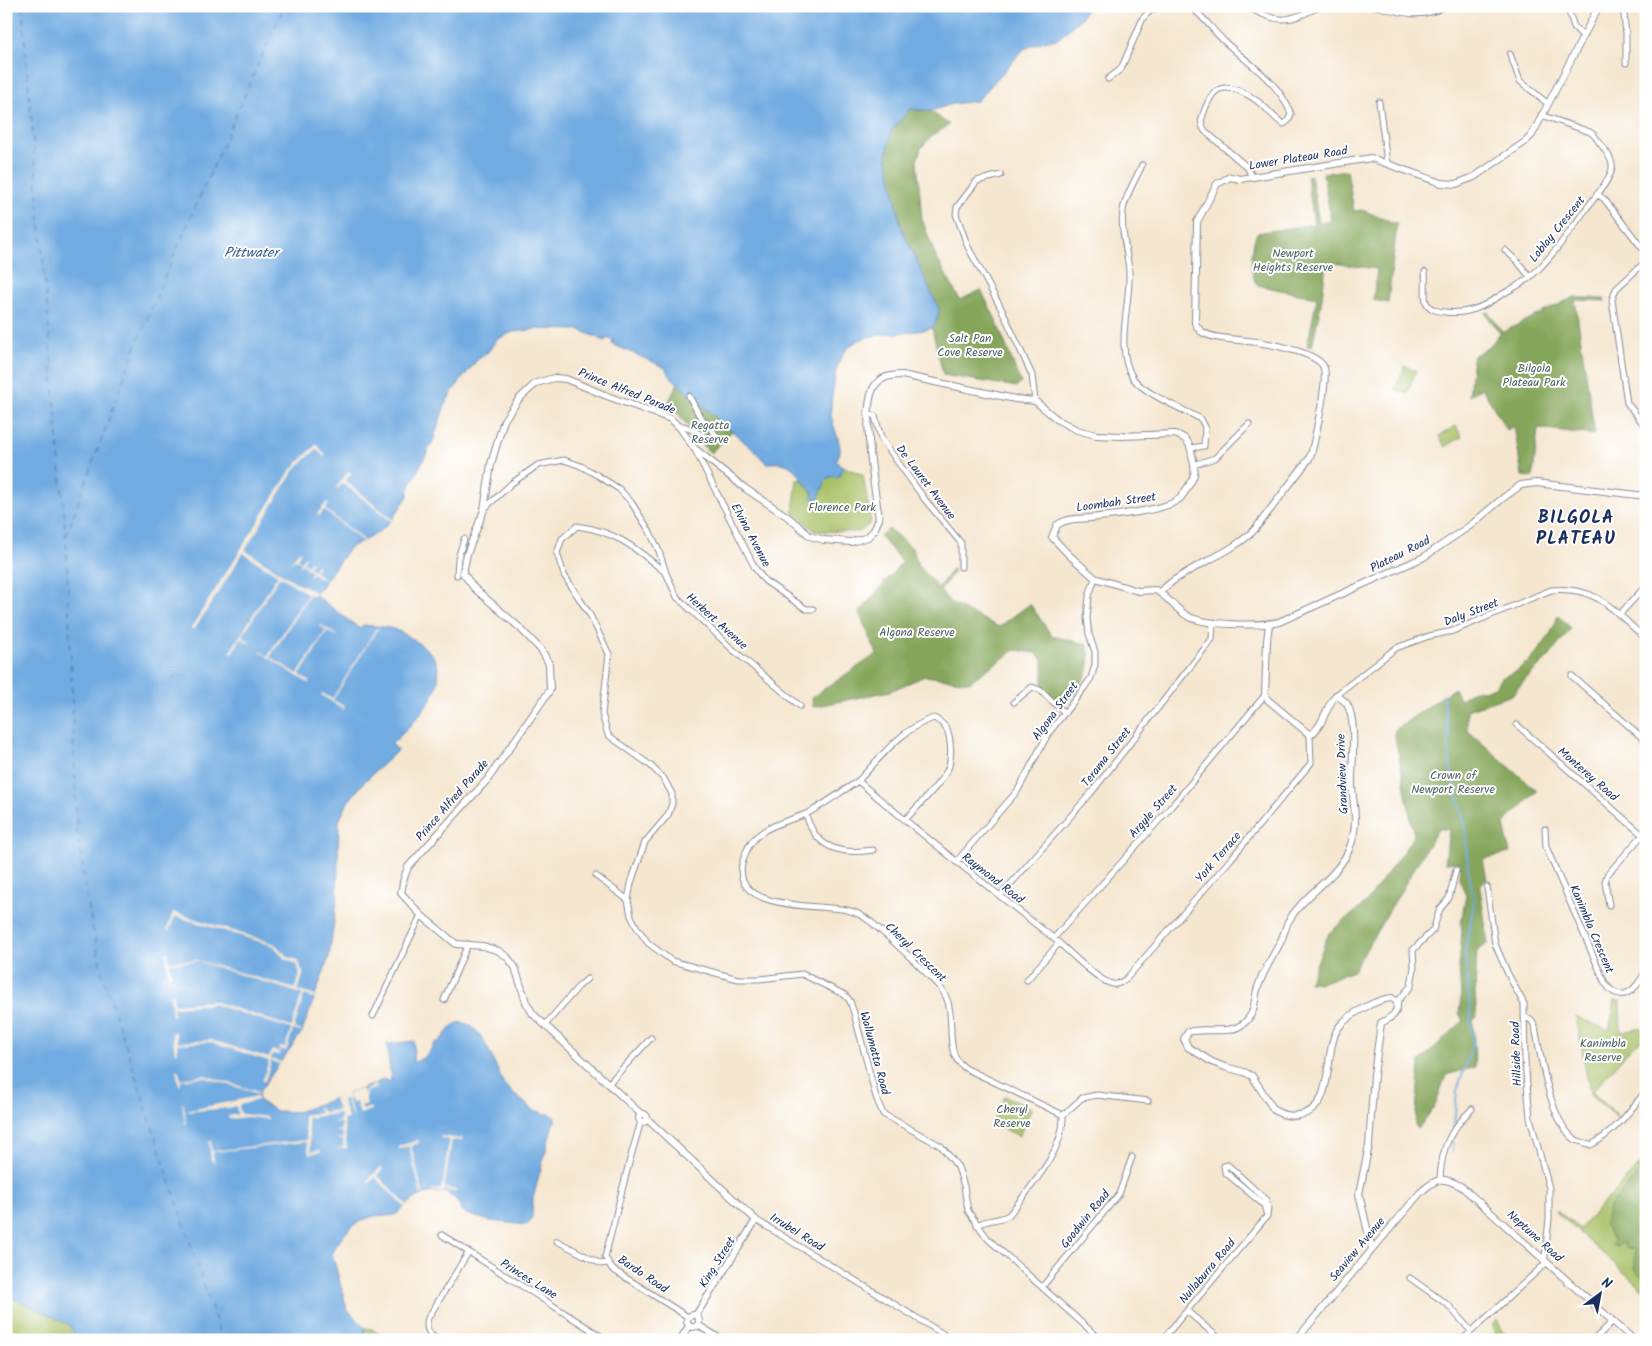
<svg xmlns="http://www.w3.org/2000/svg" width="1652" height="1346" font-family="Kalam,sans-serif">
<rect width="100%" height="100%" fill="#fff"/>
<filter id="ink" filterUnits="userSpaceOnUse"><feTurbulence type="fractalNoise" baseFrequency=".02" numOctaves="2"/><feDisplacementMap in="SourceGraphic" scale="10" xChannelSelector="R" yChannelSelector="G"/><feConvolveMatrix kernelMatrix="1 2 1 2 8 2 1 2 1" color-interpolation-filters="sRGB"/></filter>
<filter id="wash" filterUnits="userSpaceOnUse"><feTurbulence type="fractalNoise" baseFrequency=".0096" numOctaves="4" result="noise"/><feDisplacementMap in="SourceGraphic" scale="20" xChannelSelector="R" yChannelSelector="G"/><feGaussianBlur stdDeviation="1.12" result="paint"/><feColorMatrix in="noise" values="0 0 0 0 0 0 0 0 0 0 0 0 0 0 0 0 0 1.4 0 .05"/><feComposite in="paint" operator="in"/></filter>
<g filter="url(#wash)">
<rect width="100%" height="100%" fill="#f5e6cf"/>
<path fill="#a7c065" stroke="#617862" d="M1405,366L1416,371L1407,394L1395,389Z
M1456,426L1462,437L1445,447L1439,436Z
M843,466L863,475L871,523L859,532L815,531L793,512L797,479H801L813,493C820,485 827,474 838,477Z
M1615,1000L1620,1001L1621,1032L1641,1028L1645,1038L1631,1048L1592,1092L1617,1115L1616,1117L1590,1094L1576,1017L1609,1030Z
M1005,1096L1032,1108L1019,1136L992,1123Z
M1646,1158V1292L1556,1212L1557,1210L1579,1229Z
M6,1264L117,1340H6Z
M1497,1320L1507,1338L1508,1340H1497L1492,1325Z
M365,1328L372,1329L388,1340H362L364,1336Z"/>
<path fill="#85a65a" stroke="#506a5c" d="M910,109L931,111L949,125L932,136L921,148L917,161L922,219L936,257L960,300L981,290L995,318L1021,383L1017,387L943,375L932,328L937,320L939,309L901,227L887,156L891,131Z
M1347,170L1354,211L1362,210L1397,224L1388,303L1373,300L1377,269L1326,262L1322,299L1312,347L1307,346L1317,298L1257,285C1249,274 1251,245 1257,233L1314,224L1307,176L1311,175L1319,223L1331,221L1323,173Z
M1574,297L1604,299L1605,301L1575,300L1595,435L1538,428L1533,477L1522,476L1514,426L1507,430L1482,388L1469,396L1473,356L1489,347L1500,333L1485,313L1488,312L1503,332Z
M678,383L732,431L711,453L702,445L677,412L663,413Z
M889,529L913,549L918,565L938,588L953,568V573L940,591L952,604L999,627L1030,604L1052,636L1087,644C1095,675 1080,686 1061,707L1043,689V660L1036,653L1015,650L969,682L925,676L890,691L813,707L812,697L877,654L859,613L902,562L880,536Z
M1558,615L1571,628L1549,657L1527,678L1512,695L1467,710V730L1537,791L1504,824L1510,853L1483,859L1487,880L1482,883L1480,888L1488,943L1477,952L1475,992L1477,1017L1473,1020L1475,1067L1446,1075L1435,1106L1418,1129L1415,1125L1420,1061L1463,1021L1459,1013L1461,997L1459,966L1462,931L1461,923L1466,895L1459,879L1460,862L1445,863L1449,829H1438L1353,971L1321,983L1309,982L1329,933L1366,903L1414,836L1394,731L1454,688L1459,700L1474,690L1484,691L1497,686L1501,678L1517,671L1524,664H1526C1541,648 1552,636 1558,615Z
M1646,1158V1282L1635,1269V1250L1625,1247L1623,1242L1616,1247L1611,1244L1614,1241L1604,1224L1610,1205L1640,1172L1636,1168Z"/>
<path fill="#71abe1" stroke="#466da0" d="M6,6H1088L1081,18L1058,39L1044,41L1024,49L977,101L952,104L931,111L910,109L891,131L887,156L901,227L939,309L937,320L932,328C889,340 841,321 834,383C833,393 830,404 831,414C832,424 841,442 840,451C840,454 837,459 836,462L843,466L838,478L834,476L827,478L818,499L812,498L813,493C804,483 798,469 786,464C780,462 772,463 766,463L756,452L689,394L672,378L664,367L612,344L613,341L607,338L605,341L580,330L537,329L513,332L497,339L488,352L476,361L452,392L445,405L433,441L409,488L408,496L391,521L378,533L349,548L315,595L360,629L363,625C372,626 381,626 390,628C401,631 411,638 420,644C465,674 417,720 392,744L398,750L365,781L348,802L339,821L337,901L329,957L302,1032L259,1092L258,1100L276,1111L297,1112L375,1084L383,1079L391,1082L387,1044L414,1041L413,1063L425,1057L436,1042H439C444,1037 451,1025 458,1023C480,1017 496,1069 504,1084C509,1091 529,1106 536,1112L540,1111L544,1114H551L555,1118V1122L553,1124L533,1198L532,1217L527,1225L490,1221L467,1214L461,1210L457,1200L449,1195V1193C429,1190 419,1194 403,1208C400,1210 398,1214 394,1215C388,1217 381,1214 375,1216C352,1222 343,1234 332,1253L347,1309L365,1328L364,1336L362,1340H76L70,1325L6,1294Z"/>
<path fill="#f5e6cf" d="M317,444L326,456L324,457L317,449L295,469L245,550L301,586L303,585L316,593L314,596L310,594L270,657L298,674L326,630L320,626L321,625L337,635L336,636L327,631L300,675L310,682L308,683L260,652V651L268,656L308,594L280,576L242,636L250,642L249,643L241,638L232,653L230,652L278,575L243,553L194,630L191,628L291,470Z
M349,471L351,473L345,481L393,520L391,521L343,483L337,489L336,488Z
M327,502L329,504L325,509L364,541L363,542L324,510L319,516L317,514Z
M299,551L301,552L297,558L301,561L305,556L306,557L303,562L307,565L311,561L312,562L309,567L313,570L316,565L318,567L314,571L319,575L322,570L320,575L325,580L318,577L315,580L317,576L313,573L309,577L311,572L307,568L303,572L306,567L302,564L298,568L301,563L295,559L290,563Z
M377,627L378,628L333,700L345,707L344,709L321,695L322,693L332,699Z
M173,912L275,944L288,957L298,960L302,971L304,972L298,990L315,996V998L304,995L294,1028L302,1031V1032L293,1030L286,1051L281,1049L279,1055L273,1054L271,1059L281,1062L280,1064L271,1061L265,1081H262L269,1061L210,1042L177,1044V1053H175L172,1033L176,1032L177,1042L211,1040L269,1058L272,1050L278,1052L280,1047L285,1048L291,1029L213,1004L173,1007L174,1016H172L170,994H173L174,1004L213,1001L291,1027L292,1026L302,994L197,961L170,963L171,975H168L166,952H168L169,961L197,960L295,989L300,974L297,964L285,959L274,946L175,916L169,931L167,930Z
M176,1070H178L181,1079L204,1075L259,1092V1094L204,1077L181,1080L180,1086L179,1085Z
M375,1085L377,1088L367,1091L365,1096L367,1104L361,1106L363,1110L370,1107L371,1110L360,1114L356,1102L351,1103L348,1094L361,1089L364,1094L366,1090Z
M347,1093L348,1101L353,1117H352L345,1099L342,1100L348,1119L343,1120L347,1148L335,1149L344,1146L343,1140L336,1139L343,1138L342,1132H334L341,1130V1123H333L340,1121V1113L307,1118L311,1151L320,1150L321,1152L309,1154L307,1142L213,1152L214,1163L211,1160L209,1142L211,1141L212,1151L307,1140L303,1115L320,1113L317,1105L323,1112L338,1110L334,1098Z
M258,1096V1100L239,1105L240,1112L242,1114L268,1117L267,1119L247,1117L229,1119L228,1116L238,1114L236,1106L228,1108L185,1112L186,1124H185L182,1103H183L185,1111Z
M441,1136L460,1139L462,1137V1141L452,1140L444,1188L456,1190V1192L443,1190V1192L432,1191V1190L441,1189L442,1184H443L449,1140L441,1138Z
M417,1138L419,1143L411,1146L423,1193L421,1194L409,1146L399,1149V1146L417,1141Z
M381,1167L383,1169L377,1175L407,1205L405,1207L375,1177L369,1183L367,1181Z"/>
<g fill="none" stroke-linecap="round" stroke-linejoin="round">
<path stroke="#71abe1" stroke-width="2" d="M1443,696L1448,728L1450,765L1465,826L1468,869L1474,900L1465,954L1473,1044L1457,1090L1454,1127
M1452,1152L1453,1134"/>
<path stroke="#395a8c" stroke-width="1" stroke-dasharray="6 5" stroke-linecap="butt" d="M22,6L66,536L77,831L88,904L102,973L222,1340
M66,536L130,361L164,278L284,6"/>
</g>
</g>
<g filter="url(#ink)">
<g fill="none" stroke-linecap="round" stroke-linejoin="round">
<defs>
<path id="minor" d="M1189,6C1203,15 1212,30 1224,41C1248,64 1279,81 1291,114L1288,121L1284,124C1274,119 1269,110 1261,104C1250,95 1227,81 1215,92C1211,96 1207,104 1205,109C1202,118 1199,122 1205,131L1248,168L1252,177
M1246,6C1278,24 1288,23 1320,6
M1376,6C1398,12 1423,20 1444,6
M1567,6L1574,27L1583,36
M1623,6L1626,34V63
M1510,54L1520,81L1547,103
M1108,79L1121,69L1143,18L1150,11L1159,6
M1379,102L1387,163
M1142,165C1136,179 1125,196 1123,211C1120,232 1128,252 1129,272C1131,303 1114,349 1133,378C1143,393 1184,410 1201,419L1205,427L1204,446L1191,448
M1001,175L977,181L957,207L956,214L968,247L1002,310L1032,375L1035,401
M1597,194L1604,199L1646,253
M1505,250L1517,261L1530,277
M1646,261L1616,289L1612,300L1627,403L1646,427
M1425,272C1426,279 1424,297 1426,302C1430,310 1437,311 1445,312C1467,315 1483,307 1501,295C1511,289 1522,284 1530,277C1552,258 1569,232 1586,209C1593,200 1611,179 1612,168C1614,158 1599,143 1594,135L1590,132L1541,115
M867,413L875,416L881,438L897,461L926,501L961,543V567
M678,426H684L712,440L717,439L716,435L699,415L689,396
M695,450L755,568L765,581L806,609H813
M1196,464L1215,458L1249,424
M484,509L512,483L538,465L564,460L581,466L597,475L619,489L631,502L649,530L659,551L666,573L677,597L731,648L800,706
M666,573C635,548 618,532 577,526L562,539L557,553L564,575L590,615L609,654L602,714L608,735L650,765L664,779L672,794V804L668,815L645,842L631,883L628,900L631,916L636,926L648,943L672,961L738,979H760L802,974L845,995L850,1001L854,1013L876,1097L883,1114L941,1146L958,1167L964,1186L968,1211L988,1239L1101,1340
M457,575L458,558L464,539
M1619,615L1646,586
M1572,676L1646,741
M1336,695L1396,648L1429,636L1453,631L1551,590C1598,586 1613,610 1646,639
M1014,702L1032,687L1040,690L1065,713
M1517,725L1646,838
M858,781C920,833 983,883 1047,933C1066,947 1088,973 1109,983C1116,986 1120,983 1126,979L1230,860L1311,763L1310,735
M806,814C815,849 841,855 873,850
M905,820C916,808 945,780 949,766C951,758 951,750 950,742C949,730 945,724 934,718C902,728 881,757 858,781L852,785C838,794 825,804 810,812C794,820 776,822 761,833C751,840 745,852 742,864C732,912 821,904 847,910C856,912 863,916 871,922C892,940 913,959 932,979C936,984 941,988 944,993C956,1013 946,1043 957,1060C959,1063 963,1066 965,1068L1063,1115C1065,1151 1029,1188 1009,1215C999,1221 987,1219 977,1225
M1545,829L1546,847L1605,983C1621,1006 1636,990 1646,971
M956,862L1018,790L1048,734L1084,688L1091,678L1095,665V652L1089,634L1087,618L1089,596L1095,578
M596,876L628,900
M1000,896L1091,793L1212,639L1213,623
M1609,905L1605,882L1607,875L1646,831
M1054,938L1170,808L1265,695
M1027,980L1059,943
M444,1000L468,944
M1397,1002L1411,986L1414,967L1413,950L1433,930L1440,909L1449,898L1456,870
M373,1016L421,915
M1524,1016L1532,1021L1535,1027C1541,1056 1550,1124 1576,1140C1581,1142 1587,1143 1591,1145C1616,1131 1628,1113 1646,1091
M545,1025L578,987L587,979
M609,1083L651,1038
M1063,1115L1082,1098L1097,1095L1148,1101
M641,1121L629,1163L605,1257L612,1269L688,1317
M1440,1178C1442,1147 1449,1131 1472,1109
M756,1220L953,1340
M442,1235L607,1340
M557,1241L601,1264L607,1263
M1410,1278L1448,1305L1471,1331
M1042,1287L1119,1194L1132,1157
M1187,1311L1221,1340
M438,1340C428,1334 425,1328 428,1318L468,1253
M1162,1340L1267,1216L1268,1208L1266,1200L1228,1165L1224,1166L1225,1172L1264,1205L1267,1216
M1462,1340L1544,1265L1549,1219V1188L1530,1118L1525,1062L1524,1004L1508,974L1495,944L1487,887
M1594,1340L1613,1321"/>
<path id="tertiary" d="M1160,593C1167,584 1175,579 1184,574C1208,559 1237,549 1256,528L1309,459L1312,451C1316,433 1328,383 1324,368C1320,354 1276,345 1263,343C1245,339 1217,341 1202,332C1199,330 1197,326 1195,323L1197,222L1217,184L1230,177L1240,179L1371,158L1441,183L1456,184L1474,177L1525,142L1532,135L1599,6
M1269,624L1267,641L1265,695L1268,700L1310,735C1323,727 1325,708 1336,695C1339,697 1345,701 1347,704C1358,723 1351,766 1352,787C1353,798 1355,810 1355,821C1355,828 1353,840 1350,847C1338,879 1304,893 1288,922C1285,929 1283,937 1280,943C1272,958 1263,971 1258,987C1254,997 1256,1010 1248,1019C1233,1038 1206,1026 1188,1032L1184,1039L1188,1047L1212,1062L1225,1067L1244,1072L1252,1076L1274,1110C1282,1115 1290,1117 1299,1115C1337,1110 1322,1050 1339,1027C1349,1014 1377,999 1392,998L1397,1002C1398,1015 1391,1017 1381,1023L1374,1075L1369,1145L1359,1194L1372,1249
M639 1118a4 4 0 1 1 8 0a4 4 0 1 1-8 0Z
M641,1114L533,1014L526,1002L515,967L507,957L499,951L483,946L456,944L421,915L401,893L404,878L408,867L488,779L550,690L549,664L542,651L520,628L474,588L463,573L467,554L484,510L491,464L504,420L519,399L536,383L554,378L566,379L607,396L671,419L680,428L694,448L746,489L788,517L810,536L824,540L851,542L868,537L874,530L879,519C875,489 861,414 873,389C878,377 891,375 902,375L1015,399L1035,401L1058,420L1077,430L1096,435L1121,436L1174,434C1186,437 1190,442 1192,455C1196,472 1196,475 1186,490C1184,493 1182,497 1179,499C1166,511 1109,516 1090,518C1078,519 1067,518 1057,525L1052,537L1069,555L1095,578L1138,591L1156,590C1167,597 1175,608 1186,615C1202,626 1260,626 1279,622L1424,557L1471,525L1503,498L1521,485L1536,483L1646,496
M647,1119L756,1220L696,1315
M687 1321a6 6 0 1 1 12 0a6 6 0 1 1-12 0Z
M698,1325L722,1340
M680,1340L689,1326
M1296,1340L1420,1193C1436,1178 1442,1175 1462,1187L1634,1340"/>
</defs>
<use href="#minor" stroke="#888a96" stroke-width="7"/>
<use href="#tertiary" stroke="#888a96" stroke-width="8"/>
<use href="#minor" stroke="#fff" stroke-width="5"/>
<use href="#tertiary" stroke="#fff" stroke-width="6"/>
</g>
</g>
<g text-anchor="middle" stroke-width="4" stroke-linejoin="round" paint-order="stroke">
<g font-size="12" fill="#1b2f5e" stroke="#fff">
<text transform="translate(1298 158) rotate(-9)" y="4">Lower Plateau Road</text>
<text transform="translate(1557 229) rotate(-51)" y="4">Loblay Crescent</text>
<text transform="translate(627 391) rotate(22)" y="4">Prince Alfred Parade</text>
<text transform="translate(926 482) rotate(53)" y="4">De Lauret Avenue</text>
<text transform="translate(1116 502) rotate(-8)" y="4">Loombah Street</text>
<text transform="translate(751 535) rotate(62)" y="4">Elvina Avenue</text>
<text transform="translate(1400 554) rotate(-27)" y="4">Plateau Road</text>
<text transform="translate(1471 612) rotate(-21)" y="4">Daly Street</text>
<text transform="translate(717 621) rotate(42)" y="4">Herbert Avenue</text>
<text transform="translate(1055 711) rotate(-54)" y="4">Algona Street</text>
<text transform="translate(1106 757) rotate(-52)" y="4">Terama Street</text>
<text transform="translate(1342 774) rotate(-92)" y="4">Grandview Drive</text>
<text transform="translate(1588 774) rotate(41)" y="4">Monterey Road</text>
<text transform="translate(452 800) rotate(-49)" y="4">Prince Alfred Parade</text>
<text transform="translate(1153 811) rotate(-49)" y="4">Argyle Street</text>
<text transform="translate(1218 857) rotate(-49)" y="4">York Terrace</text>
<text transform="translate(993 878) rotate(38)" y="4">Raymond Road</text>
<text transform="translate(1592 929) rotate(67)" y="4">Kanimbla Crescent</text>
<text transform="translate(916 952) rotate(44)" y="4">Cheryl Crescent</text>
<text transform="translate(875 1053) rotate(75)" y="4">Wallumatta Road</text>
<text transform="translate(1516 1054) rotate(-92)" y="4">Hillside Road</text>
<text transform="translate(1085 1219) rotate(-51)" y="4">Goodwin Road</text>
<text transform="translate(797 1232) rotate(32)" y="4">Irrubel Road</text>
<text transform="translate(1535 1236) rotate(42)" y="4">Neptune Road</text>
<text transform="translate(1357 1249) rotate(-50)" y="4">Seaview Avenue</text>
<text transform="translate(717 1262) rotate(-58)" y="4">King Street</text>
<text transform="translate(1207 1271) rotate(-50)" y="4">Nullaburra Road</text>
<text transform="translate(643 1274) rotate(34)" y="4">Bardo Road</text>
<text transform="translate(529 1279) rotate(32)" y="4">Princes Lane</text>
</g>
<g font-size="12" fill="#4c6260" stroke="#fff">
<text x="1293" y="257">Newport<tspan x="1293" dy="14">Heights Reserve</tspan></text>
<text x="970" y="342">Salt Pan<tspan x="970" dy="14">Cove Reserve</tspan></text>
<text x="1534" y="372">Bilgola<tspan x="1534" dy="14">Plateau Park</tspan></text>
<text x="710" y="429">Regatta<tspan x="710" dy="14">Reserve</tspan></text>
<text x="842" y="511">Florence Park</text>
<text x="917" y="636">Algona Reserve</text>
<text x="1453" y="779">Crown of<tspan x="1453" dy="14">Newport Reserve</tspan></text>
<text x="1603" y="1047">Kanimbla<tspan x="1603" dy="14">Reserve</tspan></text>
<text x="1012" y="1113">Cheryl<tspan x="1012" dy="14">Reserve</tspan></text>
</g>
<g font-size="14" font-style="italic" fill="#395a8c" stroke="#fff">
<text x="251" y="257">Pittwater</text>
</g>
<g font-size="18" font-weight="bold" letter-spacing="1" fill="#1b2f5e" stroke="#fff">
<text x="1576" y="523">BILGOLA<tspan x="1576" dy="21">PLATEAU</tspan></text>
</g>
</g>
<rect width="1652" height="1346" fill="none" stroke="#fff" stroke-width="25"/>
<g transform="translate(1600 1294) rotate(32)" stroke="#ffffff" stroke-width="4" paint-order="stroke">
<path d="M0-4L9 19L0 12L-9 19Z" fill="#1b2f5e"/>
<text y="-8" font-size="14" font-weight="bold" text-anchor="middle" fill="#1b2f5e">N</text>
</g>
</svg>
